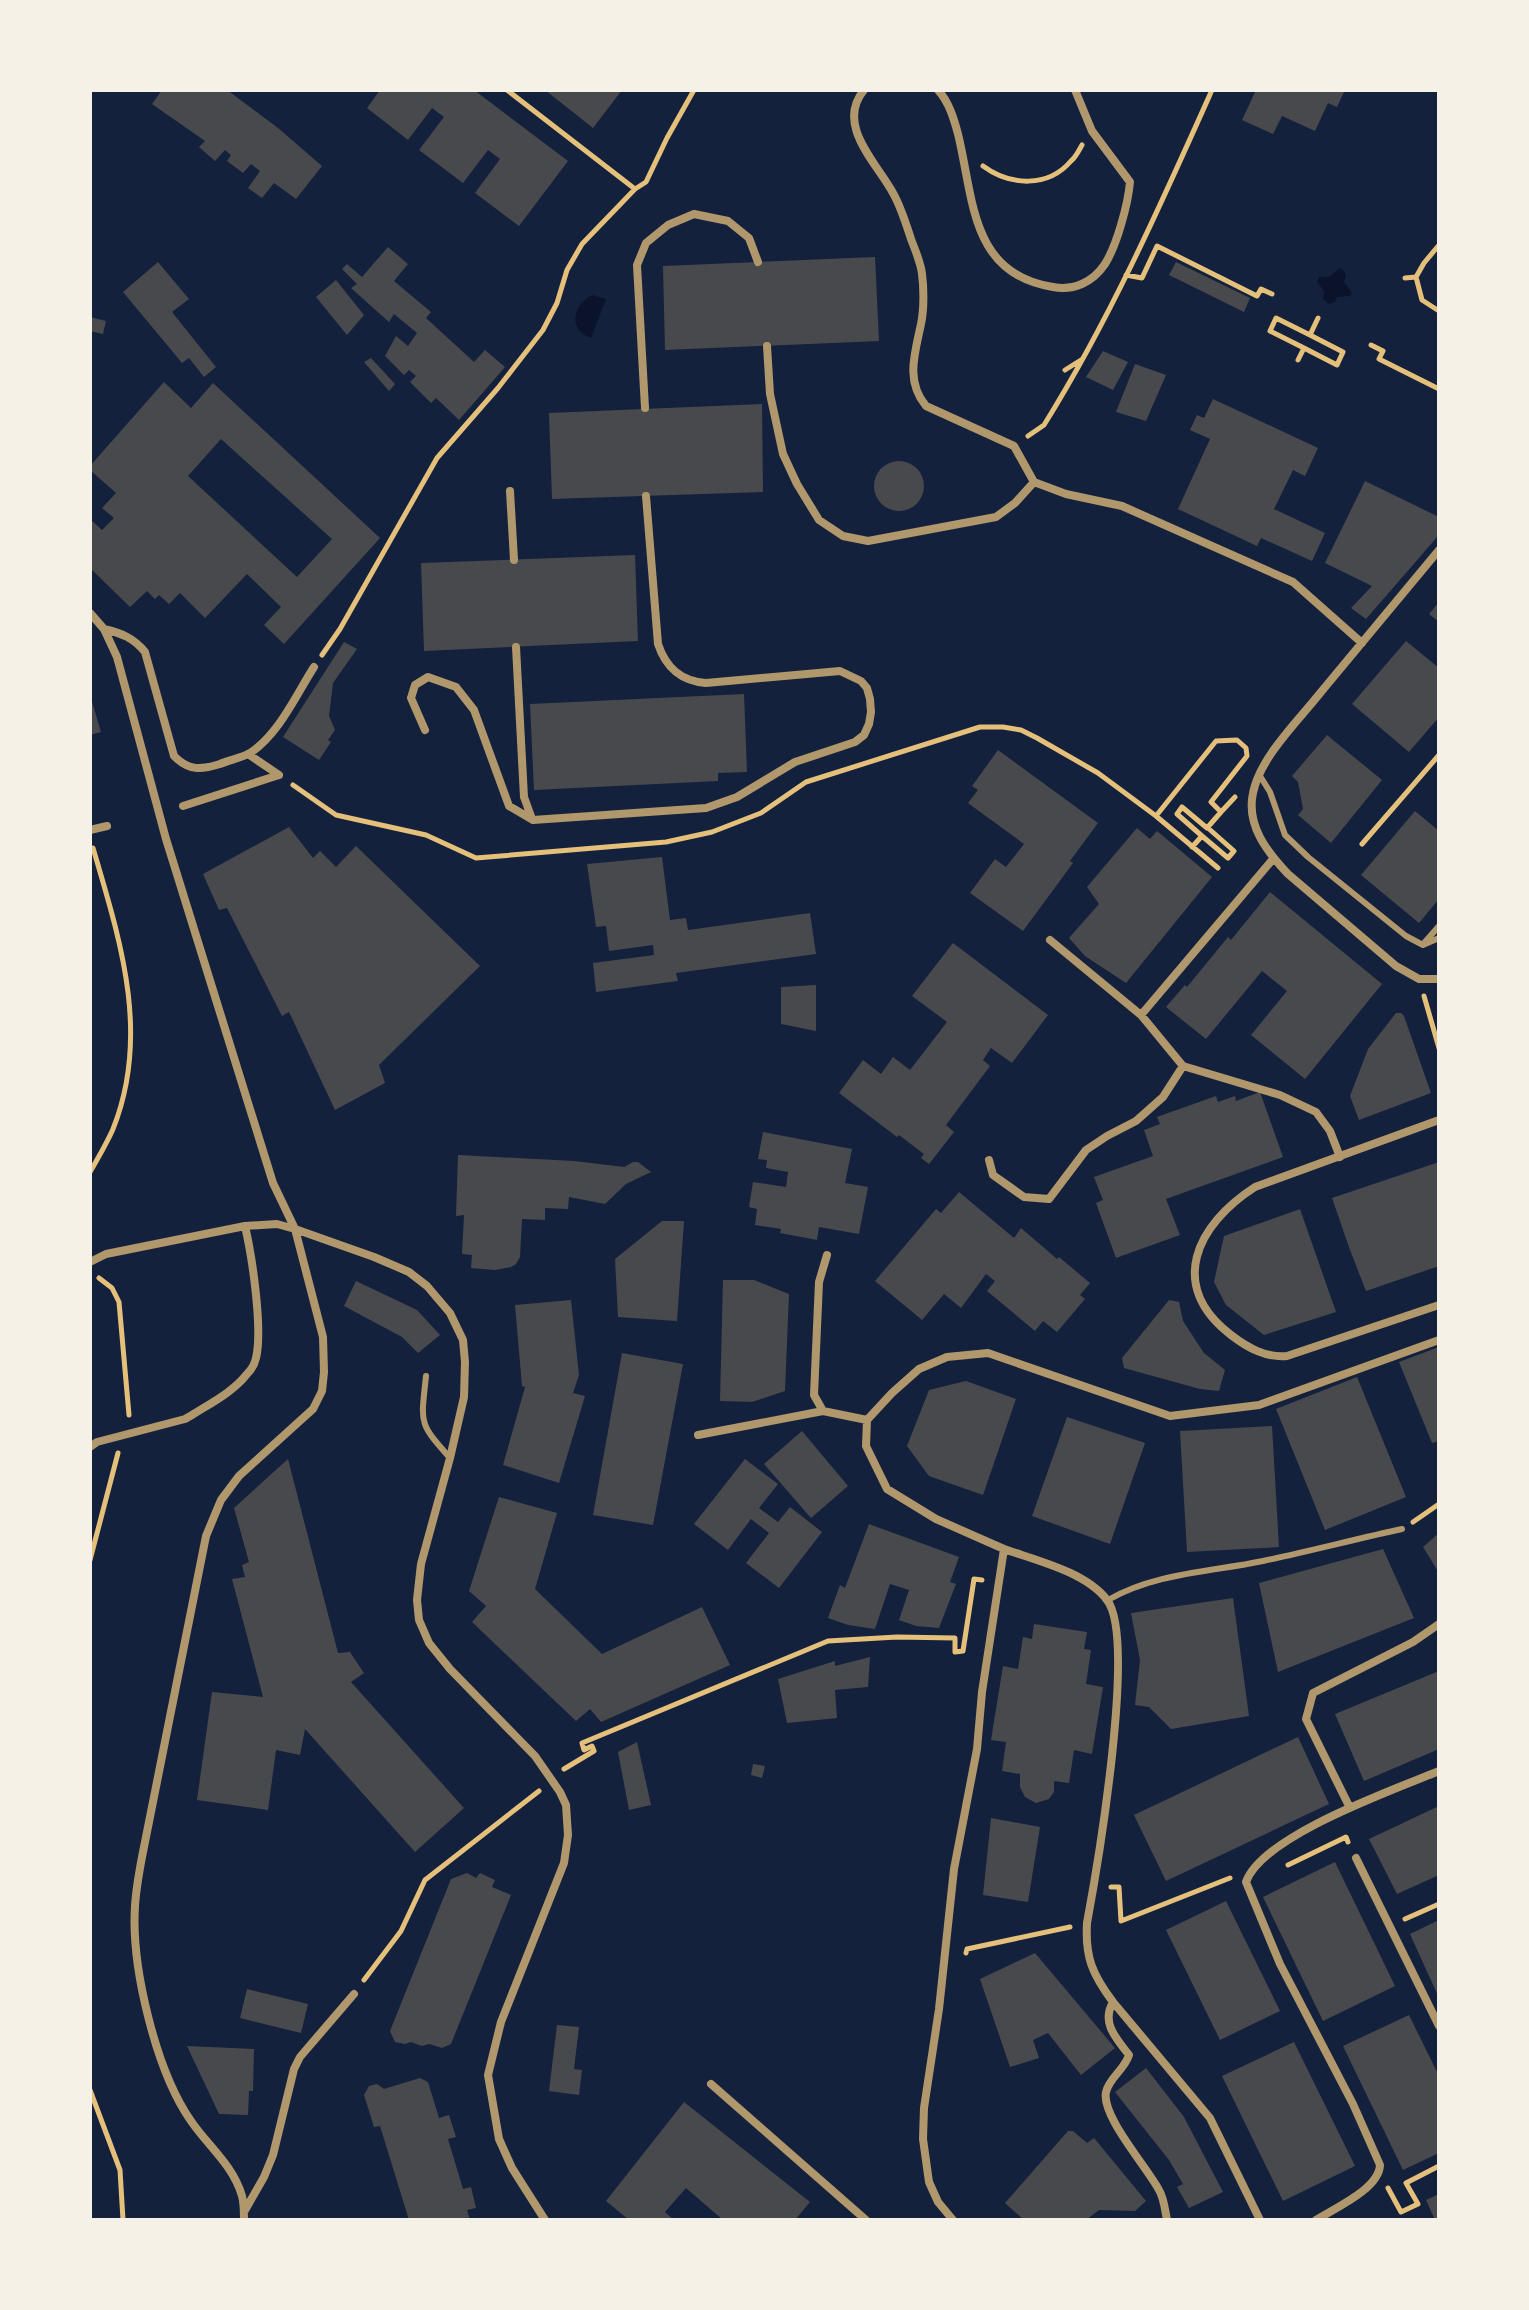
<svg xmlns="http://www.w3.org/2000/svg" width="1529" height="2310" font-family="'Times New Roman',serif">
<rect width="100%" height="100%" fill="#14213d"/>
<path fill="#0b132b" d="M1340,268C1346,272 1347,276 1344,282L1352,293L1350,296L1337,297L1335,302L1329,304L1323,299L1324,291L1317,282L1319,277H1329Z
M592,295L606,299L591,338C568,330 572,305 592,295Z"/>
<path fill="#48494c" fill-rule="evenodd" d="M162,90H227L278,128L322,166L296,199L274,183L262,198L248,188L260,171L251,164L243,173L227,161L231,155L225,150L215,161L199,147L205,141L152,104Z
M380,90H474L568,161L519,226L475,193L500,159L488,150L463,183L419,150L444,117L432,108L408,140L367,108Z
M545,90H622L593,128Z
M1256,90H1345L1337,107L1328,103L1315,131L1282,116L1273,134L1242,120Z
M388,247L408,264L394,281L431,312L426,318L474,362L485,350L505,367L459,420L436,398L431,403L410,382L416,376L409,370L404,375L385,356L396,336L408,346L417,333L394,314L389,322L351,288L357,284L342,269L347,264L362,277Z
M875,257L879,341L665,350L663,266Z
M158,262L189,299L172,312L216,367L204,377L189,358L182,363L123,292Z
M1176,262L1250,298L1244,312L1169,275Z
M336,280L364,315L347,335L316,297Z
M90,317L106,321L103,334L90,331Z
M1103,351L1128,362L1113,390L1086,377Z
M371,358L395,384L389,391L364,362Z
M1135,364L1166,375L1146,421L1116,412Z
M164,382L191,408L213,383L380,538L284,644L264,625L281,607L247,574L205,618L180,593L169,604L159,595L155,599L147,591L130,607L90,568V519L102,530L114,518L102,508L116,493L90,470V466ZM221,439L332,539L297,577L188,476Z
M1213,399L1318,448L1305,476L1293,470L1274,509L1325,533L1312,561L1261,538L1257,546L1178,509L1210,439L1190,430L1197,415L1204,418Z
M762,404L763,492L552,499L549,413Z
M874 486a25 25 0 1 1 50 0a25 25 0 1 1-50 0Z
M1365,481L1439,517L1438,536L1366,619L1351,608L1372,586L1325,563Z
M635,555L638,641L424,651L421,563Z
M1439,602V622L1429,614Z
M1406,641L1439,668V717L1409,752L1352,704Z
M344,642L357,649L333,683L329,716L335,730L328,740L331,742L319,760L283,737Z
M744,694L747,772L718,773V781L534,790L530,704Z
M90,695L101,732L90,735Z
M1327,735L1382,780L1331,843L1298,815L1303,809L1298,782L1292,776Z
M998,750L1098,823L1070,861L1073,863L1023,931L970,893L995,859L1006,867L1024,844L968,803L978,790L972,786Z
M1415,811L1439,831V899L1419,923L1361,875Z
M289,827L313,858L320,851L336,867L356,846L480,966L379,1065L385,1083L335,1110L289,1012L282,1016L227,908L219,910L203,874Z
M1137,828L1150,839L1157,831L1212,877L1126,983L1085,956L1069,938L1099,904L1087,887Z
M662,857L670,920L686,918L688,930L810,913L816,954L676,973L678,981L596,992L593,963L654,955L653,945L609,951L606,926L596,927L587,864Z
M1270,892L1382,984L1305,1079L1251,1035L1287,991L1262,971L1206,1039L1166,1007L1185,985L1187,987L1228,937L1231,940Z
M953,943L1048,1015L1012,1063L991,1048L983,1060L990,1066L946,1125L954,1132L929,1164L921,1158L924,1154L899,1135L897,1137L839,1093L863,1060L881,1074L893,1057L910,1070L947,1022L912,996Z
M816,985V1031L781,1024V987Z
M1396,1013H1401L1404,1016L1431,1093L1359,1120L1350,1096L1368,1049Z
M1260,1092L1283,1157L1166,1199L1180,1235L1116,1258L1096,1203L1103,1200L1094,1177L1153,1156L1144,1130L1160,1124L1157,1117L1216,1096L1218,1102L1235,1096L1236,1101Z
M763,1132L852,1149L845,1183L868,1187L859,1234L819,1227L817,1240L780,1233L781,1229L755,1225L757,1209L749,1207L753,1182L786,1187L788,1172L766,1168L767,1160L758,1159Z
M458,1155L574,1161L624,1167L633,1162H638L651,1172L626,1184L605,1204L569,1197L568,1209L545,1208V1220L522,1219L520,1257L516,1264L511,1267L495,1270L471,1268L472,1255L462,1254L464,1215L456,1216Z
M1439,1162V1266L1366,1291L1350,1250L1332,1198Z
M959,1192L1014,1238L1021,1228L1057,1259L1059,1257L1090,1283L1080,1295L1085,1299L1057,1332L1043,1321L1035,1331L987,1291L995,1281L986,1274L961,1308L944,1294L922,1320L875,1281L936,1209L941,1213Z
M1300,1209L1336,1312L1264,1335L1226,1305L1214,1282L1224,1236Z
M662,1221H684L677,1321L618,1317L615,1259Z
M723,1280H754L789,1294L785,1391L752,1402L720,1401Z
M356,1281L417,1310L440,1335L418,1353L402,1337L344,1306Z
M571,1300L579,1375L573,1393L585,1396L559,1483L503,1465L525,1387L522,1386L515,1305Z
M1169,1300L1179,1302L1183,1321L1204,1353L1225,1370L1219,1391L1200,1389L1124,1368L1122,1358Z
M1439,1347V1441L1432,1443L1399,1362Z
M622,1353L683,1364L653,1525L593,1515Z
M1357,1377L1406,1497L1325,1530L1276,1409Z
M966,1381L1016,1399L983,1495L929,1476L907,1446L929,1390Z
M1067,1417L1145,1443L1110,1544L1032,1516Z
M1272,1426L1279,1547L1187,1552L1180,1431Z
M802,1431L848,1486L811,1518L764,1464Z
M288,1459L338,1653L350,1652L364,1673L351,1682L464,1808L415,1852L305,1729L300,1755L276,1750L268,1810L197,1800L212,1692L263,1697L232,1579L245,1577L242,1565L249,1562L234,1508Z
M745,1459L778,1484L759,1508L778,1522L790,1507L822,1532L779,1588L746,1563L769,1533L751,1519L728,1550L694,1524Z
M499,1497L557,1513L535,1589L602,1654L702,1607L730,1665L601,1722L590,1709L576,1721L472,1622L486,1606L469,1591Z
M869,1524L959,1557L950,1582L956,1584L939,1628L916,1626L899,1620L909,1590L890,1584L875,1629L848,1625L828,1618L840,1585L845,1588Z
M1439,1533V1573L1423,1547Z
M1383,1549L1414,1618L1278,1672L1259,1583Z
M1233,1598L1249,1716L1171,1729L1149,1707L1135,1705L1140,1660L1131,1613Z
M1034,1624L1087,1632L1084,1649L1091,1650L1086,1684L1103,1687L1092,1754L1074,1750L1069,1783L1054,1781V1792L1049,1799L1036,1803L1025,1797L1020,1787V1774L1002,1771L1006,1742L991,1740L1003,1666L1018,1669L1023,1637L1032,1639Z
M870,1657L868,1687L835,1690L837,1718L787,1723L778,1679L835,1661V1666Z
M1439,1671V1749L1364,1781L1335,1714Z
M1298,1737L1329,1804L1166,1881L1134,1815Z
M637,1742L651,1805L629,1810L618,1752Z
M753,1764L765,1766L762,1778L751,1775Z
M1439,1806V1875L1397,1894L1369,1839Z
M991,1818L1040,1827L1028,1902L983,1895Z
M1335,1862L1395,1986L1323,2021L1263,1897Z
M467,1873L476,1878L480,1873L495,1880L492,1887L511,1895L451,2044L442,2048L429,2044L422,2046L411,2042L405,2044L395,2042L390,2031L451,1879Z
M1226,1901L1280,2011L1220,2040L1166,1930Z
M1439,1920V1998L1410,1934Z
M1035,1953L1115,2048L1081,2075L1048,2033L1033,2040L1039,2058L1010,2067L980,1979Z
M247,1989L308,2004L301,2033L240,2018Z
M1409,2015L1439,2076V2153L1403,2170L1343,2046Z
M557,2025L579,2027L574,2069L582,2070L579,2095L549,2091Z
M1294,2042L1355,2166L1283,2201L1222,2076Z
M187,2046L254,2049L253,2091H249L248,2115L219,2114Z
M1146,2068L1184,2117L1223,2192L1189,2208L1177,2187L1183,2184L1169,2160L1115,2092Z
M420,2078L428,2082L439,2118L449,2115L456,2137L448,2139L463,2189L471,2187L476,2208L467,2210L470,2220H409L380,2126L374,2127L364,2095L369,2086L377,2084L384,2089Z
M684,2102L810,2202L795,2220H723L686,2188L665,2212L674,2220H629L606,2201Z
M1068,2131H1073L1087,2143L1094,2138L1146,2201L1135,2211L1099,2210L1086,2220H1024L1005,2203Z
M1439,2194V2220H1435L1426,2200Z"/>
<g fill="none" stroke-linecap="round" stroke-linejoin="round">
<path stroke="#e5c07b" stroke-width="5" d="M507,90L635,189
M983,166C1010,186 1048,188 1071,161C1076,157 1079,150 1082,145
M1126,275L1142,278L1157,246L1257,296L1261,289L1272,294
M1416,277L1422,300L1439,311
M1405,278L1416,277L1424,263L1439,245
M1371,345L1383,351L1379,359L1439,389
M1304,348L1337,365L1343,352L1310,335
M1298,360L1304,348L1270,331L1276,318L1310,335L1318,318
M1065,370L1081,360
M1028,436L1044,425C1110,319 1161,204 1212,90
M322,655L340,629L437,458L498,388L543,330L557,303L567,270L582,244L635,189L646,182L667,138L694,90
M293,785L336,815L426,835L476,858L666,842L712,832L761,813L806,782L980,727H1003L1021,730L1037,738L1098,773L1156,816L1216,741L1237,740L1246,748L1247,756L1211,802L1221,812L1235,797
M1156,816L1218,868
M1202,836L1228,858L1234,851L1208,828
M1362,844L1439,755
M1192,847L1202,836L1177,814L1182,807L1207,828L1221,812
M1424,996L1439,1048
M90,1172C98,1158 107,1143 113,1129C151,1034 120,940 93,848
M99,1278L112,1288L119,1302L129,1415
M1413,1522L1439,1504
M90,1560L118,1453
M594,1751L592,1746L584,1750L582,1743L828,1641L897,1637L955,1638V1652L963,1651L974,1579L982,1580
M564,1769L594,1751
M1288,1865L1346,1837L1348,1842
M1111,1887H1119L1121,1921L1230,1878
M1405,1919L1439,1904
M966,1953L967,1949L1070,1927
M364,1980L401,1931L425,1880L539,1791
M90,2090L120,2170L123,2220
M1388,2188L1401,2212L1418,2204L1406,2183L1439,2166"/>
<path stroke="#b1986c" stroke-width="6" d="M1260,776L1270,792L1285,835L1308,857L1406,936L1423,945L1439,938
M1425,942L1439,926
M426,1376C421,1424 418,1422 450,1458
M1108,1600C1155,1573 1210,1572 1263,1561C1310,1551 1356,1539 1402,1529"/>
<path stroke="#b1986c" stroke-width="8" d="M864,90C835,125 877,163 893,193C901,207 906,224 911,239C915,250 921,263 922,274C924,289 924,310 921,324C915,353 905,381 926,406L1014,446L1034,482L1066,494L1122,506L1293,582L1362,643
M938,90C949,102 954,119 958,134C974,199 970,274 1053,287C1074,291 1093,282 1105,264C1117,245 1128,204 1130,182L1092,131L1075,90
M767,346L770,394L783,454L797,484L819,520L843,536L868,541L996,517L1015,503L1034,482
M645,408L637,265L646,243L668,225L694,214L728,221L749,238L758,262
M510,491L514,560
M1439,550C1400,597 1360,645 1321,692C1299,720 1260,757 1253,793C1246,825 1267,852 1288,874L1396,966L1419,979H1439
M90,613L104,629L117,657L166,839L273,1183L295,1229L323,1337L324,1372L322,1391L313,1409L239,1476L221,1500L206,1536L142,1857C139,1873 136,1889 135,1906C131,1967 156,2071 191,2121C208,2146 233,2165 242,2196C244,2203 244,2212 244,2220
M104,629C121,633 134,638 145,652L174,756C189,771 201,770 220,764C229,760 241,758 250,753C279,734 296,695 314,667
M516,647L524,797L532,819
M425,730L411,698L415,685L428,677L456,687L474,710L509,806L533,820L706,808L737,797L795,762L855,742L864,735L869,724L871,712L870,699L867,688L861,681L840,671L706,683C681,681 666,668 658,644L646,496
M248,754L279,775
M183,806L279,775
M90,830L107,826
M1050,940L1141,1015L1183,1066L1280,1095L1316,1112L1330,1131L1340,1157
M1141,1015L1273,859
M1439,1120L1255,1187C1196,1225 1167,1286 1231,1335C1248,1348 1266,1358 1287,1356L1439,1305
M989,1160L993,1175L1024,1197L1049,1199L1086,1150L1107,1136L1136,1121L1163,1097L1183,1066
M245,1226L277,1224L295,1229L374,1257L409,1272L427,1286L450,1313L463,1340L465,1362L464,1397L450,1458L421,1564L417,1600L419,1620L429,1643L450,1669L535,1756L560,1792L566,1805L568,1835L564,1863L501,2022L488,2075L499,2139L512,2168L545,2220
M827,1255L819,1282L814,1395L823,1411L867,1420
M90,1262L106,1254L245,1226C252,1256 263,1329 256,1358C255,1363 251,1370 247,1374C233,1392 211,1403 192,1415L185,1419L97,1442L90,1447
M698,1435L823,1411
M1004,1549L936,1519L887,1489L866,1446L867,1420L892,1393L919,1369L947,1357L988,1353L1170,1416L1259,1405L1439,1340
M1350,1808L1306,1719L1313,1693L1413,1642L1439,1624
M1356,1858L1439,2026
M1113,2002C1101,2023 1116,2038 1129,2055C1125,2069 1109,2078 1106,2092C1101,2116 1147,2167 1159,2190C1164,2198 1165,2210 1167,2220
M711,2084L866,2220
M244,2212L264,2177L273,2155L294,2069L300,2057L354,1994
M953,2220L938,2202L929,2182L923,2139L924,2108L939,2009L954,1869L977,1749L982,1692L1004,1549C1035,1560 1086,1572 1107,1600C1137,1638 1097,1869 1087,1923C1085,1957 1092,1974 1113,2002L1210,2118L1260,2220
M1316,2220C1335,2208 1379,2189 1380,2165L1353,2104L1280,1964L1246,1882C1262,1836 1393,1790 1439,1771"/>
</g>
<rect width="1529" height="2310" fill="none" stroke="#f6f1e7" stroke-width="184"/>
</svg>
